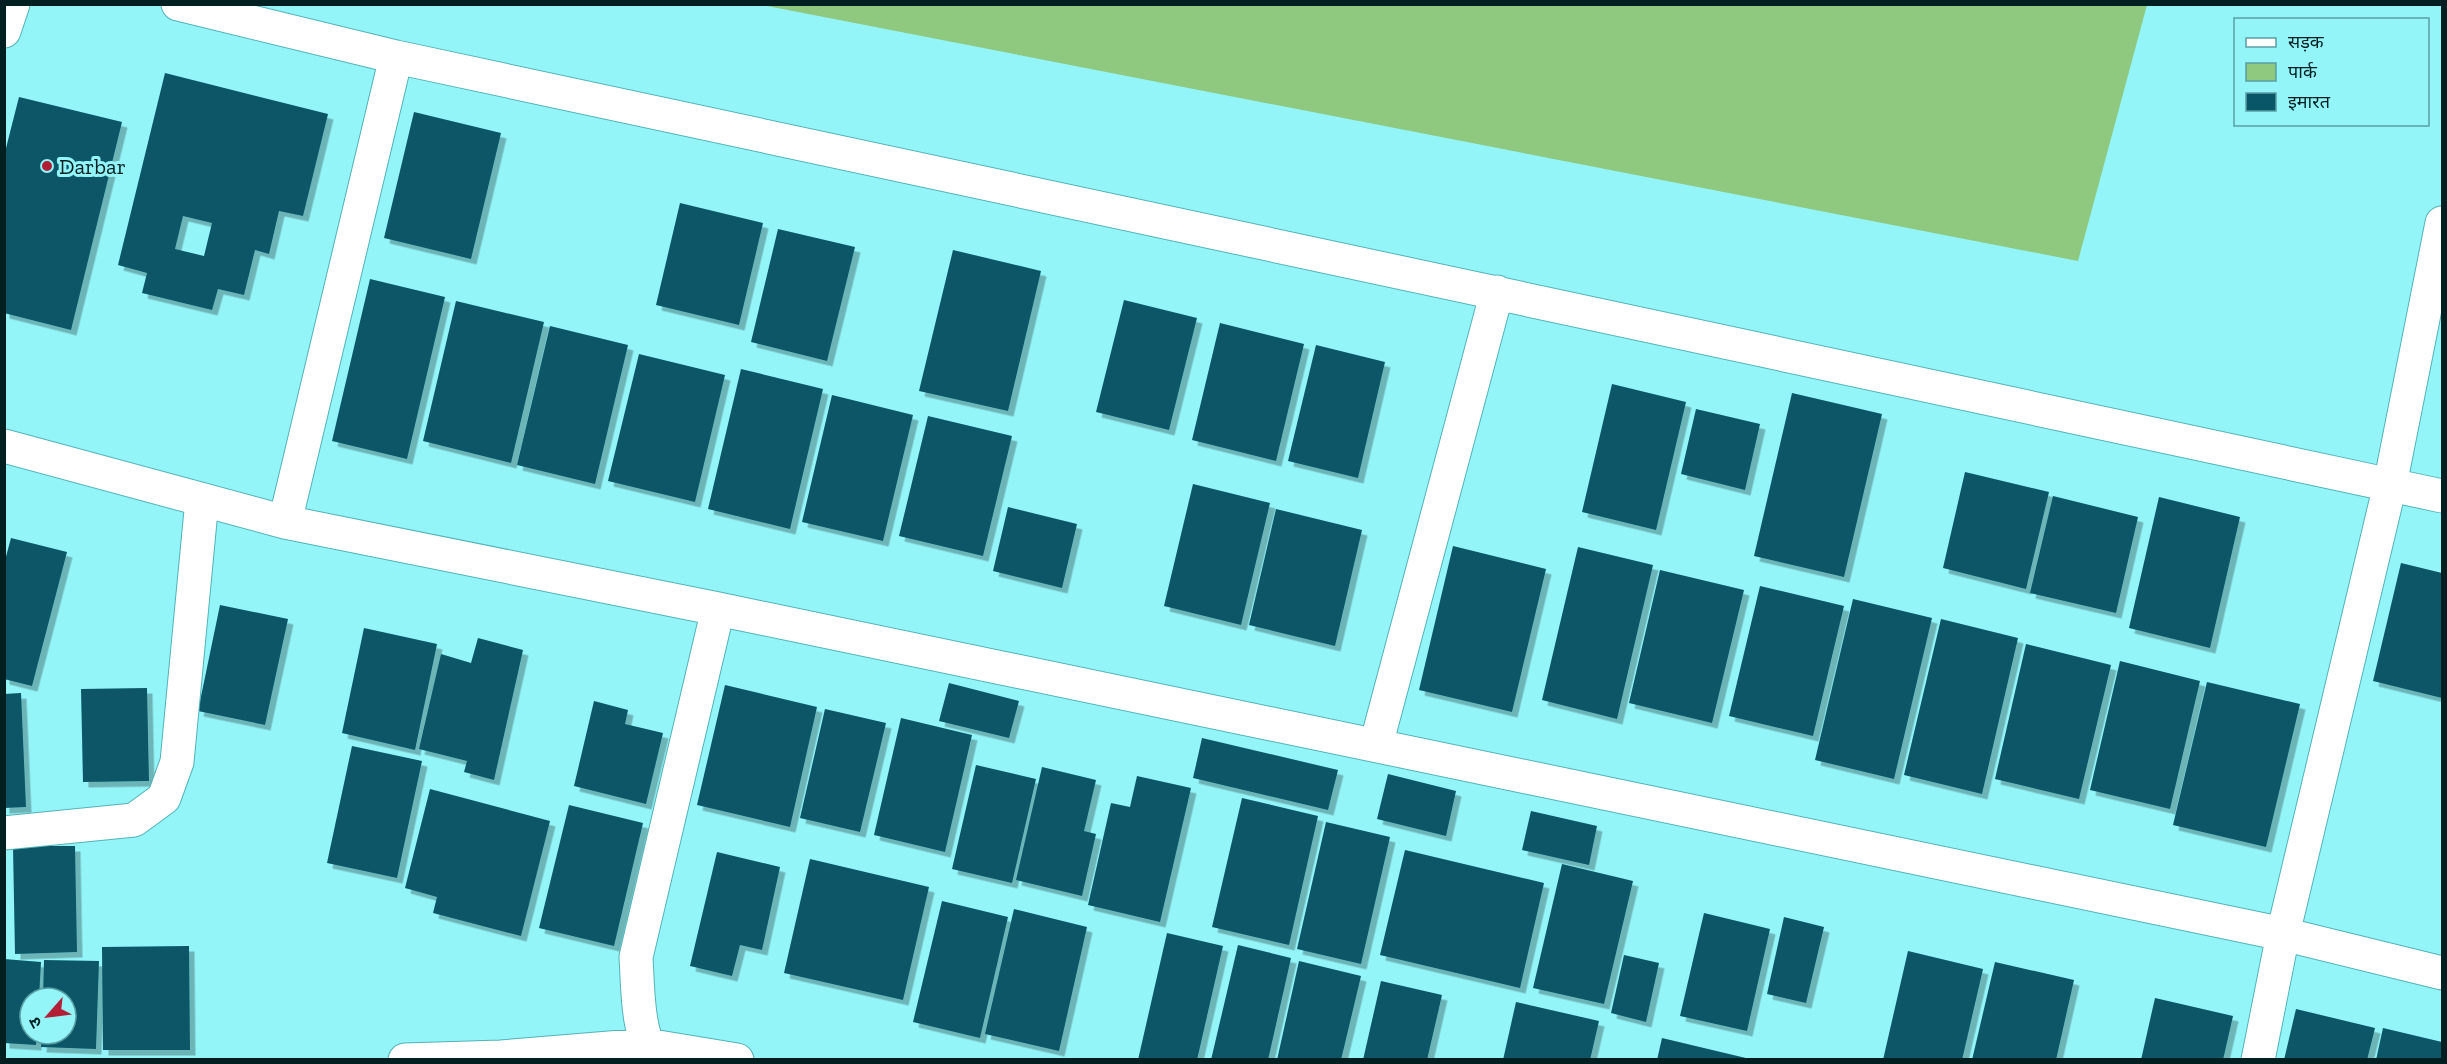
<svg xmlns="http://www.w3.org/2000/svg" width="2447" height="1064" font-family="'Zilla Slab','Noto Sans Devanagari',serif">
<defs>
<filter id="shadow"><feDropShadow dx="5.5" dy="5.5" stdDeviation="0" flood-color="#0004"/></filter>
</defs>
<rect width="100%" height="100%" fill="#94f5f9"/>
<path fill="#8fc980" d="M762,5H2147L2078,261Z"/>
<path fill="#095668" fill-rule="evenodd" filter="url(#shadow)" d="M165,73L328,114L303,216L279,211L269,254L255,250L244,295L218,289L212,310L142,293L147,273L118,265ZM183,216L212,223L204,256L175,249Z
M19,97L122,122L71,330L4,313V156Z
M414,112L501,133L471,259L384,238Z
M680,203L763,223L739,325L656,305Z
M778,229L855,247L827,361L751,342Z
M953,250L1041,271L1008,411L919,391Z
M370,279L445,297L407,459L332,441Z
M1124,300L1197,318L1169,430L1096,412Z
M456,301L544,322L511,463L423,441Z
M1220,323L1304,344L1276,461L1192,440Z
M550,326L628,345L595,484L517,465Z
M1316,345L1385,362L1358,478L1288,461Z
M639,354L725,375L695,502L608,481Z
M741,369L823,389L790,529L708,509Z
M1612,384L1686,402L1656,530L1582,512Z
M1792,393L1882,414L1844,577L1754,556Z
M832,395L913,415L883,541L802,522Z
M1696,409L1760,424L1745,490L1681,474Z
M928,416L1012,436L983,556L899,536Z
M1965,472L2049,492L2026,589L1943,568Z
M1193,484L1270,503L1241,625L1164,606Z
M2053,496L2138,517L2116,613L2030,593Z
M2159,497L2240,517L2210,648L2129,628Z
M1008,507L1077,524L1062,588L993,571Z
M1276,509L1362,530L1335,646L1249,625Z
M11,538L67,552L32,686L4,679V564Z
M1453,546L1546,569L1512,712L1419,690Z
M1578,547L1653,565L1617,719L1542,700Z
M2401,563L2442,573V698L2373,681Z
M1660,570L1744,590L1712,723L1629,703Z
M1760,586L1844,606L1813,736L1729,716Z
M1853,599L1932,618L1894,779L1815,760Z
M220,605L288,619L265,725L198,711Z
M1941,619L2018,638L1982,794L1904,775Z
M364,628L437,644L415,750L342,733Z
M478,638L523,650L494,780L464,772L467,761L419,749L441,654L471,663Z
M2026,644L2111,665L2079,799L1995,779Z
M2120,661L2200,681L2170,809L2090,790Z
M2207,682L2300,704L2266,847L2173,825Z
M949,683L1019,701L1009,738L939,721Z
M725,685L817,707L790,827L697,805Z
M147,688L149,781L83,782L81,689Z
M21,693L26,807L4,808V694Z
M594,701L628,710L625,724L663,733L646,804L574,786Z
M825,709L886,723L860,832L800,818Z
M901,718L972,735L945,852L874,835Z
M1202,738L1338,770L1328,810L1193,778Z
M352,746L422,761L397,878L327,863Z
M976,765L1036,779L1012,883L952,869Z
M1042,767L1096,780L1084,831L1096,834L1082,896L1016,880Z
M1388,774L1456,791L1446,836L1377,819Z
M1137,776L1191,788L1160,922L1088,905L1111,803L1130,807Z
M430,789L550,821L521,936L433,913L437,897L405,888Z
M1242,798L1318,816L1289,945L1212,927Z
M569,805L643,823L614,946L539,928Z
M1531,811L1597,826L1589,865L1522,850Z
M1326,822L1390,837L1361,964L1297,949Z
M13,846H75L77,952L15,954Z
M1405,850L1544,883L1520,988L1380,955Z
M717,852L780,867L762,950L740,945L732,976L690,966Z
M810,859L929,887L903,1000L784,973Z
M1562,864L1633,881L1604,1004L1533,988Z
M942,901L1008,917L980,1038L913,1022Z
M1014,909L1087,927L1059,1051L985,1034Z
M1704,913L1770,929L1747,1031L1680,1016Z
M1784,917L1824,927L1806,1003L1767,994Z
M1167,933L1223,946L1197,1060H1138Z
M1238,945L1291,958L1268,1060H1211Z
M189,946L190,1050H103L102,947Z
M1908,951L1983,969L1962,1060H1883Z
M1624,955L1659,963L1646,1022L1611,1013Z
M4,959L41,962L39,998H30V1034H37L36,1045L4,1043Z
M44,960L99,961L96,1049L41,1047L42,1034H66V998H43Z
M1299,961L1361,976L1341,1060H1277Z
M1995,962L2074,980L2056,1060H1972Z
M1381,981L1442,995L1427,1060H1363Z
M2155,998L2233,1016L2223,1060H2141Z
M1516,1002L1599,1021L1590,1060H1503Z
M2296,1009L2375,1028L2367,1060H2284Z
M2383,1028L2442,1042V1060H2376Z
M1662,1038L1750,1059V1060H1657Z"/>
<g fill="none" stroke-linecap="round" stroke-linejoin="round">
<defs>
<path id="street" d="M178,4L396,57L2442,496
M4,446L285,522L718,609L2283,934L2442,973
M285,522L396,57
M1376,745L1497,292
M4,833L134,820L164,798L177,762L202,500
M405,1060L501,1057L646,1045L737,1060
M654,1060C637,1029 638,991 636,957L718,609
M2258,1060L2283,934L2390,485L2442,223"/>
<path id="secondary" d="M4,31L13,4"/>
</defs>
<use href="#street" stroke="#52b3b8" stroke-width="35"/>
<use href="#secondary" stroke="#52b3b8" stroke-width="35"/>
<use href="#street" stroke="#fff" stroke-width="33"/>
<use href="#secondary" stroke="#fff" stroke-width="33"/>
</g>
<circle fill="#b11e35" stroke="#94f5f9" stroke-width="2" cx="47" cy="166" r="6"/>
<g text-anchor="middle" stroke-width="6" stroke-linejoin="round" paint-order="stroke">
<g font-size="22" fill="#001f20" stroke="#94f5f9" text-anchor="start">
<text x="59" y="174">Darbar</text>
</g>
</g>
<rect width="2447" height="1064" fill="none" stroke="#001f20" stroke-width="12"/>
<rect x="2234" y="18" width="195" height="108" fill="#94f5f9" stroke="#599fa2" stroke-width="1.5"/>
<rect x="2246" y="38" width="30" height="9" fill="#ffffff" stroke="#599fa2" stroke-width="1.5"/>
<text x="2288" y="48" font-size="18" fill="#001f20">सड़क</text>
<rect x="2246" y="63" width="30" height="18" fill="#8fc980" stroke="#599fa2" stroke-width="1.5"/>
<text x="2288" y="78" font-size="18" fill="#001f20">पार्क</text>
<rect x="2246" y="93" width="30" height="18" fill="#095668" stroke="#599fa2" stroke-width="1.5"/>
<text x="2288" y="108" font-size="18" fill="#001f20">इमारत</text>
<g transform="translate(48 1016) rotate(242)"><circle r="28" fill="#94f5f9" stroke="#599fa2" stroke-width="1.5"/>
<path d="M0-4.5L10 22L0 15L-10 22Z" fill="#b11e35"/>
<text y="-9" font-size="16" font-weight="bold" text-anchor="middle" fill="#001f20">उ</text>
</g>
</svg>
